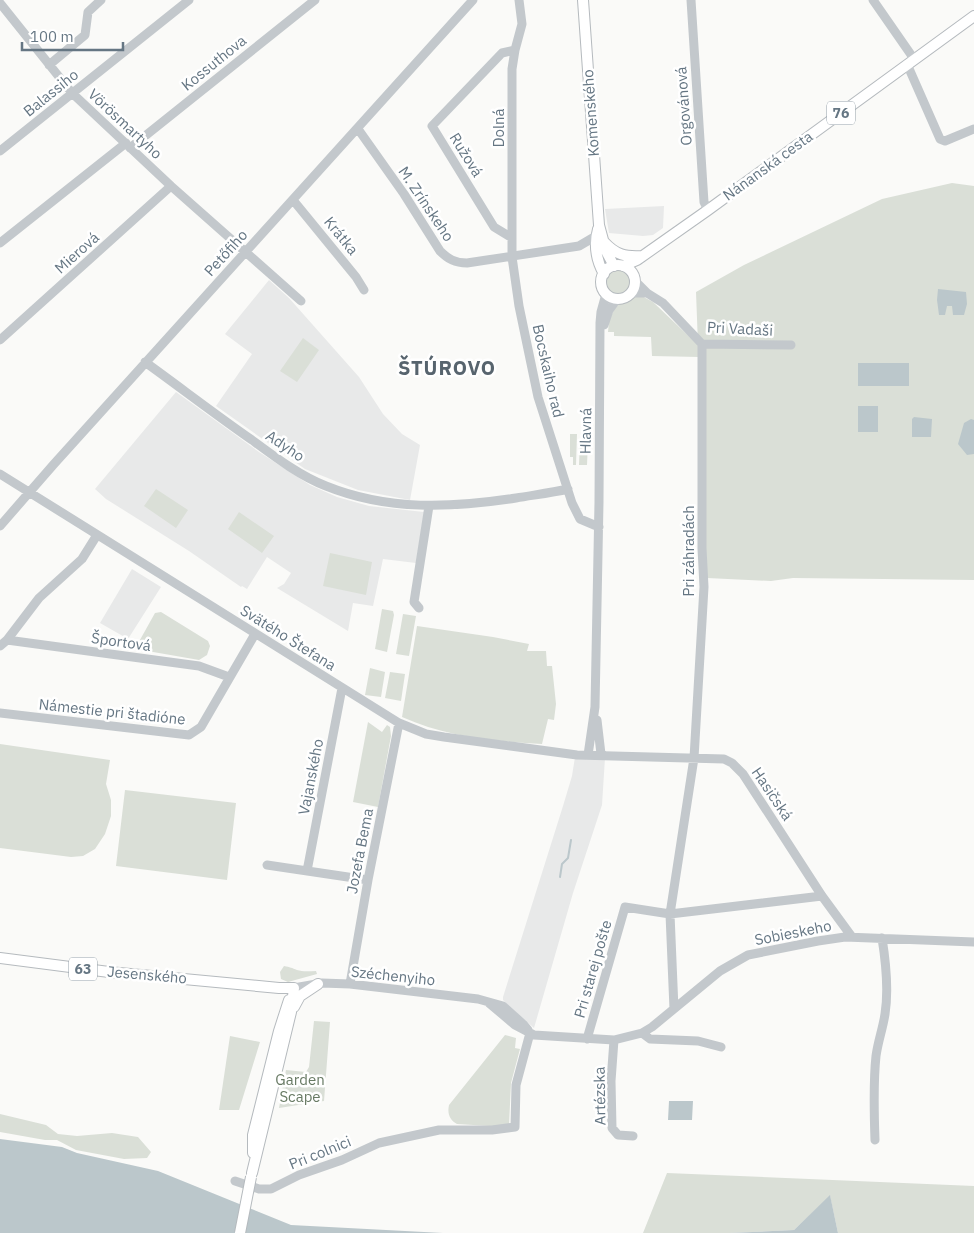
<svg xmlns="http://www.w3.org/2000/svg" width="974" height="1233" font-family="'IBM Plex Sans',sans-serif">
<rect width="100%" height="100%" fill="#fafaf8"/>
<path fill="#e8e9e9" d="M664,206L663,228L653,235L643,236L609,233L605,209Z
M269,280L289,298L359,377L383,414L402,434L420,445L410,500L358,490L305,469L216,406L252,354L225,334Z
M176,392L259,452L310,485L337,497L369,506L424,512L416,563L383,559L373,606L353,603L348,631L277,588L284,584L291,573L267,557L247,589L242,586L241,587L189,551L106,499L95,489Z
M132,569L161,587L128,639L100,623Z
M575,757L605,758L602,805L573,893L534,1028L506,1003L503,1000V997L563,806L572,776Z"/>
<path fill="#dadfd7" d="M952,183L974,186V580L793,578L771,581L707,578L699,357L652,356L651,337L614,336V332H608L609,321L615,307L632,297L640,295L653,302L698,345L696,292L744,265L882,199Z
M606 282a12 12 0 1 1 24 0a12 12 0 1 1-24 0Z
M303,338L319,350L297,382L280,371Z
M570,434H577L576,465H573V457H570Z
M580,441H588L587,465H579Z
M156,489L188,510L176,528L144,506Z
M239,512L274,536L262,553L228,529Z
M330,553L372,562L366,595L323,586Z
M382,609L393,611L394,615L387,652L375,649Z
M161,612L208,641L210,646L207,655L199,660L136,649V647L155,613Z
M403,614L416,616L409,656L396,654Z
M417,626L493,637L529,644L527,651H546L547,666H552L556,704L554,720L548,719L542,744C495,741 446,737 402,717Z
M370,668L385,672L381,697L365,695Z
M390,672L405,674L401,701L385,698Z
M368,722L382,732L387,725L390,727L391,736L378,807L353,802Z
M0,744L110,760L106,784L111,800V816L105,834L95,849L83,856L71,857L0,848Z
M125,790L236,803L227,880L116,866Z
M284,966C290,967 292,968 297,970C303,972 310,971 316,971L317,974L288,982L281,979L280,972Z
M314,1021L330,1022L324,1101L279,1108L286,1070L306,1072L309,1067Z
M505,1035L516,1038L515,1048L520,1049L511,1083L509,1125L506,1127L457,1124C450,1120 447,1114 449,1105Z
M230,1036L260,1042L239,1110H219Z
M0,1114L46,1125L58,1134L77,1136L112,1133L138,1137L151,1152L147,1158L124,1159L76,1150L57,1140H45L0,1132Z
M667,1173L974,1186V1233H838L830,1196L794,1230L729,1233H643Z"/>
<path fill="#bbc7cb" d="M938,289L966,292L967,304L964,315H953L952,306H947L945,315H939L937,300Z
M858,363H909V386H858Z
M858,406H878V432H858Z
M914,417L932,419L931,437H912V419Z
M971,419L974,420V454L967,455L958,444L964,423Z
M669,1101H693L692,1120H668Z
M0,1139L62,1147L77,1153L158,1171L291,1225L443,1233H0Z
M830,1195L838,1233H729L794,1230Z"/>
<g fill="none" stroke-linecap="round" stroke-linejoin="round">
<path stroke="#bbc7cb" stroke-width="2" d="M560,877L562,864L568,858L571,840"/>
<defs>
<path id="major" d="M583,0L599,225L606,251L614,266
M598,229C594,244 596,260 604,274
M604,242C616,255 625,257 642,256
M601 282a17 17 0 1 1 34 0a17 17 0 1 1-34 0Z
M623,266L637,260L708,210L974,16
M0,958L109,972L279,988H294L291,1012L252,1173
M294,1007L300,996L318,984
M253,1153V1135L279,1031L289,1000"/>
</defs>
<use href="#major" stroke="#b5babe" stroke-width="12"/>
<path stroke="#c3c8cc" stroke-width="9" d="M519,0L522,24L515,50L512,69V257L519,306L538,397L572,503L580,519L599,527
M691,0L704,202L708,210
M873,0L914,59
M0,3L72,93L171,186L301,301
M907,64L940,139L945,141L974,129
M49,65L85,35L88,12L101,0
M358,129L404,194L440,251C448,259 455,263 467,263L579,246L596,236
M130,148L315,0
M0,151L189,0
M293,200L356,277L364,290
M512,238L494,227L432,126L502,53L515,50
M0,243L126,143
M635,281L647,293L663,303L702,344L791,345
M631,293H647
M604,325L609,310L617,299
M0,340L171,186
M145,362C181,388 216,415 252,440C275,457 300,476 326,486C388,511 451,508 516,498C533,495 551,493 568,489
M0,474L399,723L426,734L444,737L577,755L724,759L732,763L743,774L822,896L852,937
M0,526L54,464L473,0
M419,608L414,602L429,506
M7,640L199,666L229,677
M0,646L7,640L39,598L82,559L97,535
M0,713L189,735L201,727L255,634
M597,720L601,754
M588,755L595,707L599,502L600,323L601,312L606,294
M267,865L368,880
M307,871L342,688
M350,984L368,880L399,723
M294,988L322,983L350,984L478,999L503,1006L523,1024L528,1030
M489,1003L515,1025L534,1035L614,1040L642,1033L652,1027L720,971L748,955L818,941L845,937L974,942
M674,1009L670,914L694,758L704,587L702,548V344
M642,1033L650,1039L698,1041L721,1047
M587,1039L625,907L670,914L822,896
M614,1040L611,1081L612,1128L618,1135L633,1136
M875,1140C874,1112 873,1084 876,1056C878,1041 883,1028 885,1014C889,989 886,963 882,938
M235,1181L259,1189H271L299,1175L342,1160L379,1143L439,1130H492L515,1127L516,1085L530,1033"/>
<use href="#major" stroke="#fff" stroke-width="10"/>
<defs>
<path id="major-bridge" d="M240,1233L251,1177"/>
</defs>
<use href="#major-bridge" stroke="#b5babe" stroke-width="12" stroke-linecap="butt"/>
<use href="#major-bridge" stroke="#fff" stroke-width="10"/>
</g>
<g text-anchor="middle" stroke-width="5" stroke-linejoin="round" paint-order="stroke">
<g fill="#fff" stroke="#939fa8" stroke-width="1">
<rect x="827" y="101.5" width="28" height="23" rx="4"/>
<rect x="69" y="957.5" width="28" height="23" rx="4"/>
</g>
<g font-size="14" font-weight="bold" fill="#657683">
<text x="841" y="118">76</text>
<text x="83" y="974">63</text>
</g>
<g font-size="15" fill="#657683" stroke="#fff">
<text transform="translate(214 63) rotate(-39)" y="5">Kossuthova</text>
<text transform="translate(51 93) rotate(-39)" y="5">Balassiho</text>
<text transform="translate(684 106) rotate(-94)" y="5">Orgovánová</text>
<text transform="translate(591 113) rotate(-94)" y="5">Komenského</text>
<text transform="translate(125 124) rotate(43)" y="5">Vörösmartyho</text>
<text transform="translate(499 128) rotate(-90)" y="5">Dolná</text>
<text transform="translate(466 155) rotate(58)" y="5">Ružová</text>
<text transform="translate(768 166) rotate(-36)" y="5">Nánanská cesta</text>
<text transform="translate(426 204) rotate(56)" y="5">M. Zrínskeho</text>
<text transform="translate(341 236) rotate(51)" y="5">Krátka</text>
<text transform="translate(77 253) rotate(-42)" y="5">Mierová</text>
<text transform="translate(226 253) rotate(-48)" y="5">Petőfiho</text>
<text transform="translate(740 329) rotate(3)" y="5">Pri Vadaši</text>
<text transform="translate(548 371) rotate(77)" y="5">Bocskaiho rad</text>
<text transform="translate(586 431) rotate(-89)" y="5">Hlavná</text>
<text transform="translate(285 446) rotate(34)" y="5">Adyho</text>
<text transform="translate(689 551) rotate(-90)" y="5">Pri záhradách</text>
<text transform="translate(288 638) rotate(32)" y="5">Svätého Štefana</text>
<text transform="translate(121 642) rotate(8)" y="5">Športová</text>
<text transform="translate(112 712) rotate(6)" y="5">Námestie pri štadióne</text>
<text transform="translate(311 777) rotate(-79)" y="5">Vajanského</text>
<text transform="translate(772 794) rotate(56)" y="5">Hasičská</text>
<text transform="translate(360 851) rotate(-79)" y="5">Jozefa Bema</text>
<text transform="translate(793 933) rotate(-11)" y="5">Sobieskeho</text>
<text transform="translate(593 969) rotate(-74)" y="5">Pri starej pošte</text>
<text transform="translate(147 975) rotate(5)" y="5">Jesenského</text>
<text transform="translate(393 976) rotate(6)" y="5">Széchenyiho</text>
<text transform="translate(600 1096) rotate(-91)" y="5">Artézska</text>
<text transform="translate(320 1153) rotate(-22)" y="5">Pri colnici</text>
</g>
<g font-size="15" fill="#687a64" stroke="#fff">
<text x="300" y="1085">Garden<tspan x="300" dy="17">Scape</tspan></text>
</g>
<g font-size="20" font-weight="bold" letter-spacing="1" fill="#57646e" stroke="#fff">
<text x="447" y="375">ŠTÚROVO</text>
</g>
</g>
<path d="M22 42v8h101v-8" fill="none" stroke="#657683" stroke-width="2.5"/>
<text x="30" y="42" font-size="15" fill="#657683" stroke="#ffffff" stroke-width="4" paint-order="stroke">100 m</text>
</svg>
